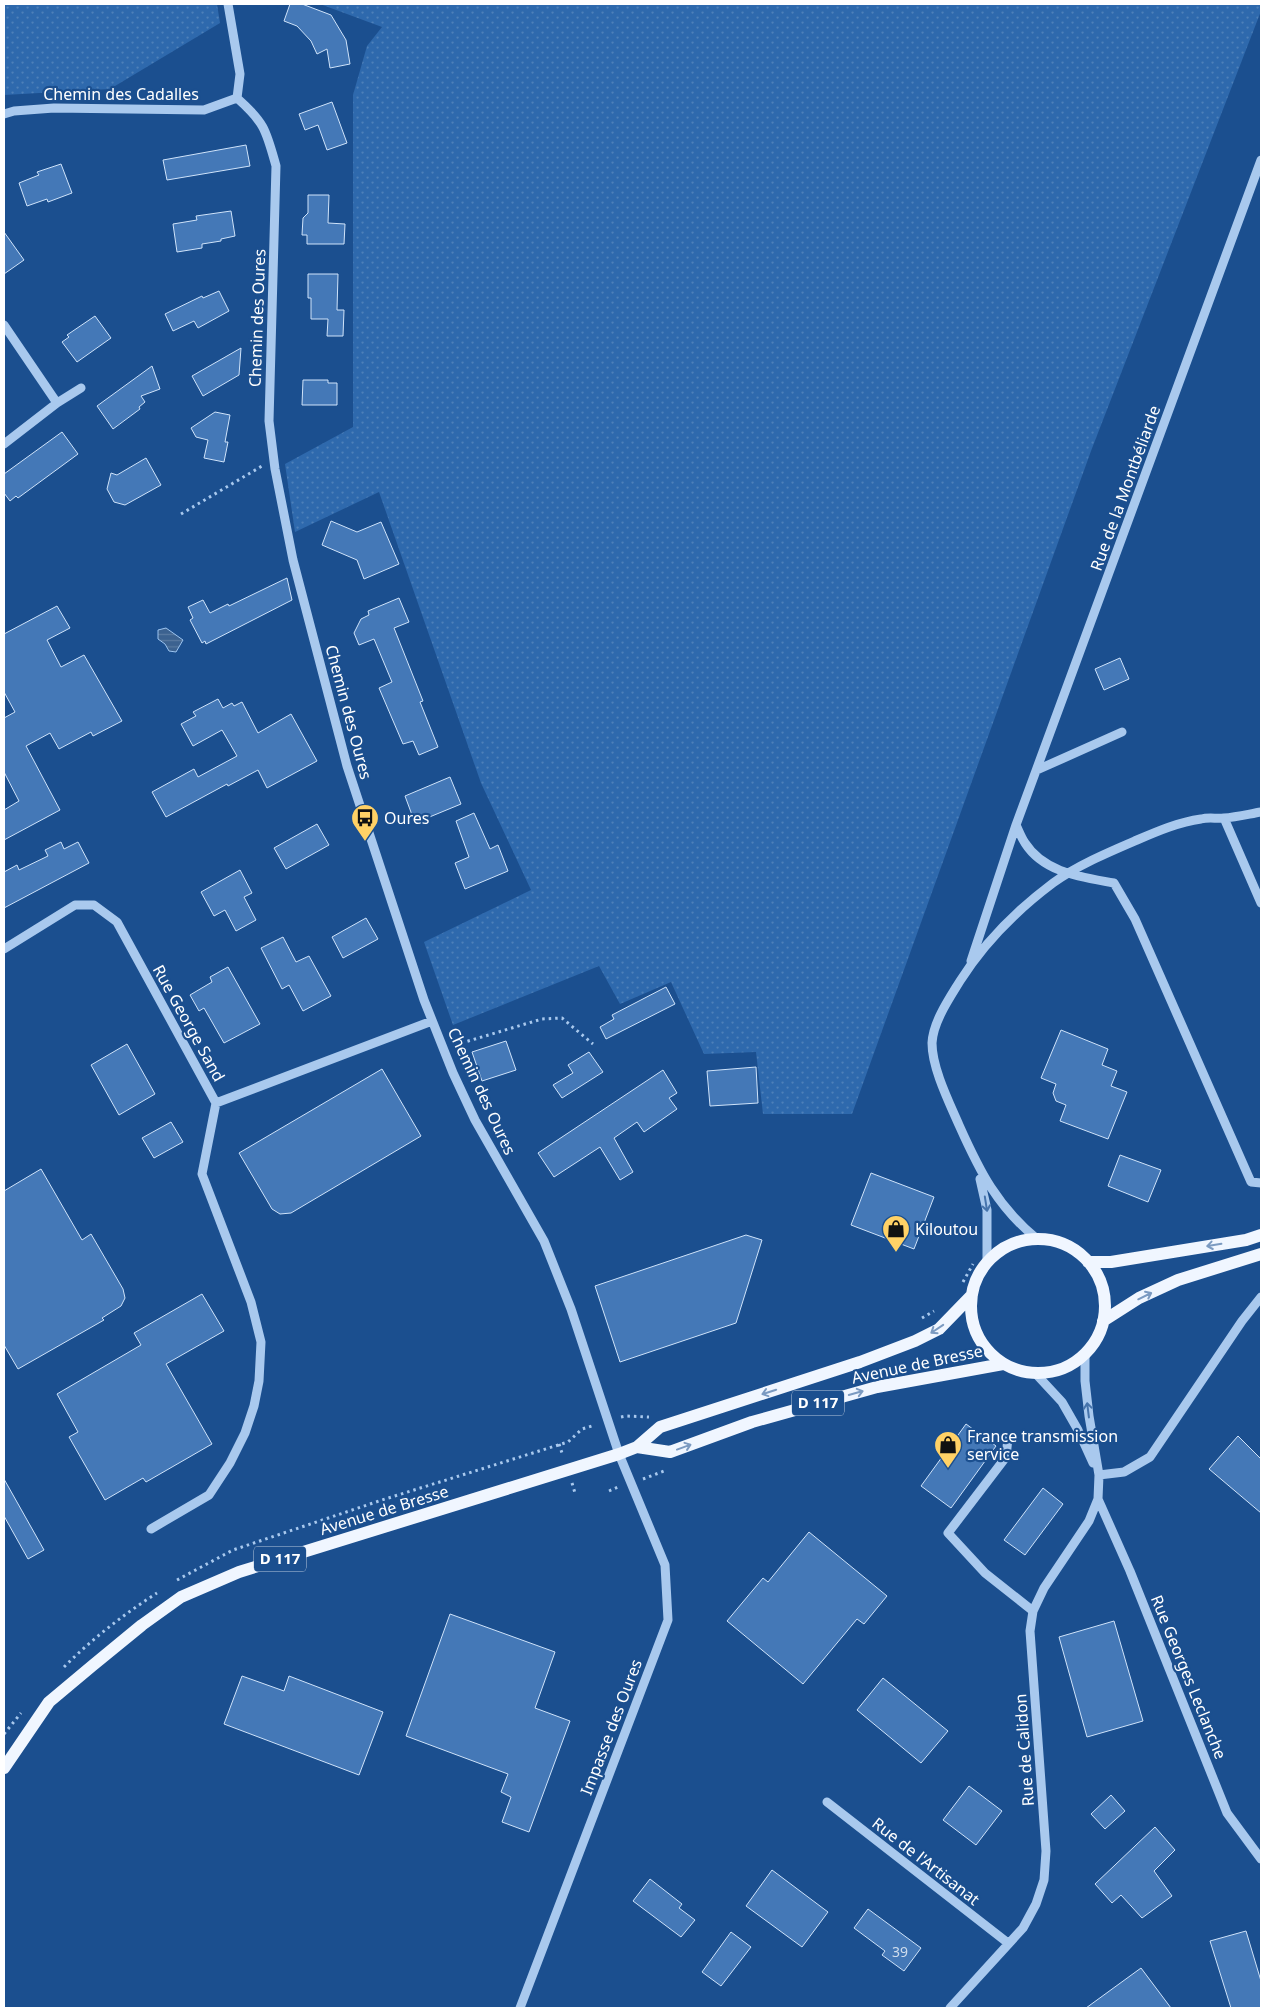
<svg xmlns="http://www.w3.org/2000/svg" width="1265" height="2012" font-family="'Noto Sans',sans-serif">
<defs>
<pattern id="grass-dots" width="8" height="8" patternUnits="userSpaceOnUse" patternTransform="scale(1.25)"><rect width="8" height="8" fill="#2e69ad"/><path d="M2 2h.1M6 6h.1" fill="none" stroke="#4d80b9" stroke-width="1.8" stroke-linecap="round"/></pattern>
<pattern id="water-rules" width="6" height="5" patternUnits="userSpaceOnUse" patternTransform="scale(1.25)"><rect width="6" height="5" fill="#3c6290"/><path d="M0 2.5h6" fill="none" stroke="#597aa1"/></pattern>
</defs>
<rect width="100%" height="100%" fill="#1b4f8f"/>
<path fill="url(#grass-dots)" d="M4,4H217L220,23L110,89L4,95Z
M320,4H1261V11L1091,451L852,1114H763L756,1052L704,1054L671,982L620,1004L599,966L453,1025L424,942L531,890L481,783L379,492L295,532L285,464L353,427V95L367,46L382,27Z"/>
<path fill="url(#water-rules)" stroke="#9cc4f0" d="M166,628L183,640L176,652L169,651L165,644L158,639V630Z"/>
<path fill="#4478b7" stroke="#cfe3fa" d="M290,4H302L331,15L346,40L350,64L330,68L327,49L317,54L311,41L297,26L284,21Z
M332,102L347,143L327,150L318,125L305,130L299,114Z
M246,145L250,166L167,180L163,160Z
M61,164L72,193L48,202L47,199L27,206L19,183L39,175L37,172Z
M308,195H329L328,223L345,224L344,244H307V235H302L303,218L308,213Z
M231,211L235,236L221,239V241L202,244V248L177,252L173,224L197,220L196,216Z
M4,232L24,260L4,274Z
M308,274H338L337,310H344L343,336H327L328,319H311V298H308Z
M219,291L229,311L198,328L194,321L173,331L165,314L202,296L203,298Z
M95,316L111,338L77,362L62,342L69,337L67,335Z
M241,348L239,375L203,396L192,376Z
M152,366L160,389L141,396L145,402L139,407L140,409L113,429L97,406Z
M303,380H328V383H337V405H302Z
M215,412L230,415L225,442H228L224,462L204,458L208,440L196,437L191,428Z
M62,432L78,454L18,498L16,496L10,501L4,493V474Z
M146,458L161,485L125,505L114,502L107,489L111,473L117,475Z
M331,521L357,532L381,522L399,564L364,579L357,560L322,545Z
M287,578L292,600L206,644L205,641L202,643L190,620L193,618L188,607L203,600L210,613L228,604L229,606Z
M399,598L409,622L394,628L423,701L420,702L438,747L419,755L413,741L403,744L379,688L392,682L374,639L359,645L354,633L361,619L369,615L368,611Z
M57,606L70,628L47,640L61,667L84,655L122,721L93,736L91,732L59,749L50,733L26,746L60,810L4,840V810L19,801L4,772V718L15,712L4,692V634Z
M1120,658L1129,679L1104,690L1095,669Z
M218,699L223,708L232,703L234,706L242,702L258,733L291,714L317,761L267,788L258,770L228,786L227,784L166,817L152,792L194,769L198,777L237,756L222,730L193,746L181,724L196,716L193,712Z
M450,777L461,804L415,823L405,796Z
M474,813L490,849L498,845L508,871L465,889L455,863L469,857L456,821Z
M317,824L329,845L286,869L274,848Z
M61,842L64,849L78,842L89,863L4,908V872L17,865L19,870L48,856L45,850Z
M240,870L252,893L244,897L256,920L236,931L225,910L214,916L201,892Z
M366,918L378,939L343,958L332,937Z
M283,937L296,962L309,956L331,996L303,1011L289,985L282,989L261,948Z
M228,967L260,1024L224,1043L204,1008L199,1011L190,995L212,982L210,977Z
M666,987L675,1004L606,1039L600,1027L614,1019L612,1015Z
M1061,1030L1108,1049L1102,1065L1117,1071L1111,1086L1127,1092L1108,1139L1060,1121L1066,1105L1056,1101L1053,1093L1056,1084L1041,1078Z
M506,1041L516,1070L482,1081L472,1052Z
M127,1044L155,1094L119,1115L91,1065Z
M589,1052L603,1072L562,1098L553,1085L573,1073L568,1065Z
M756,1067L758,1103L710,1106L707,1071Z
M382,1069L421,1136L291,1213L280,1214L272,1209L239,1153Z
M663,1070L677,1093L669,1098L677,1109L644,1132L637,1122L614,1138L633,1172L620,1180L600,1147L554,1177L538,1153Z
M171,1122L183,1142L154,1158L142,1138Z
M1120,1155L1161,1170L1148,1202L1108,1186Z
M41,1169L82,1240L91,1234L123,1289L125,1298L121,1306L102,1318L104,1320L18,1369L4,1345V1191Z
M871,1173L934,1197L914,1249L851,1225Z
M746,1235L762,1240L736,1323L620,1362L595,1286Z
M202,1294L224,1331L166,1364L212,1444L146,1482L143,1478L105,1500L69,1437L78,1432L57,1394L141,1345L134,1333Z
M966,1424L996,1446L951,1508L921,1486Z
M1238,1436L1261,1459V1513L1209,1469Z
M4,1479L44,1550L28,1559L4,1516Z
M1043,1488L1063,1504L1025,1555L1004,1540Z
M809,1532L887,1596L864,1624L857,1619L803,1684L727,1621L763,1578L768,1582Z
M450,1614L555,1652L535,1708L570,1721L529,1832L502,1822L511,1797L501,1792L508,1774L406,1736Z
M1114,1621L1143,1721L1087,1737L1059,1637Z
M242,1676L284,1691L289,1676L383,1712L359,1775L224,1724Z
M883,1678L948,1731L921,1763L857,1710Z
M969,1786L1002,1811L976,1845L943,1820Z
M1111,1795L1125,1811L1105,1829L1091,1814Z
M1155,1827L1175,1850L1154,1871L1172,1896L1142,1918L1121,1895L1112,1903L1095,1884Z
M772,1870L828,1912L802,1947L746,1906Z
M650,1879L682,1904L679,1908L695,1920L681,1937L633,1901Z
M868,1909L921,1948L904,1971L882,1955L885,1951L854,1928Z
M1246,1931L1261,1981V2008H1231L1210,1941Z
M731,1932L751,1947L721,1986L702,1972Z
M1141,1968L1171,2008H1086Z"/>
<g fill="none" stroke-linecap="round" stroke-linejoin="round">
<path stroke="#a9c9ee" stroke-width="3" stroke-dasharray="2.5 4" stroke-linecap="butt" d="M181,514L262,466
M455,1045L542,1019L562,1018L593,1044
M963,1282L973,1264
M922,1318L934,1311
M621,1417L626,1416L649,1417
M559,1444L563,1456
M643,1479L664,1471
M572,1483L575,1493
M609,1491L618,1487
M177,1580L233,1550L382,1500L568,1442L582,1429L595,1425
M64,1667C92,1639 124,1614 157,1593
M4,1734L21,1713"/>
<path stroke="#a9c9ee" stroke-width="9" d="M228,4L240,74L237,98
M237,98C265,123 266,130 276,166L269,421L275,469L293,560L347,766L424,1000L453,1073L475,1120L544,1241L571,1309L619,1454L665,1565L668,1620L520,2008
M4,114L14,111L54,108L204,110L237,98
M4,325L57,403L4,444
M57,403L81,388
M1037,770L1122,732
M1224,818L1261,903
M1016,825L1261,160
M4,949L75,905H94L117,922L216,1103L432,1021
M971,961L1016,825C1019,831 1021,837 1025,843C1044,873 1082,877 1114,883L1135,919L1251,1182L1261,1183
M980,1179L987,1210V1262
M1037,1239C997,1206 980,1172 959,1125C949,1102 932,1068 932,1043C933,1022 949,999 960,981C984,943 1017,910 1053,883C1078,865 1109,852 1137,840C1158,831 1179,822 1201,819C1209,817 1217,819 1224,818C1236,817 1249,814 1261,812
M1036,1374L1062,1402L1078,1430L1093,1463
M1008,1438L1006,1457L948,1533L985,1573L1033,1611
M1099,1475L1124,1472L1150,1457L1242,1321L1261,1297
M1098,1499L1130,1571L1227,1813L1261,1859
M151,1529L209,1495L230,1463L245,1433L254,1406L259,1381L261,1342L251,1302L202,1174L216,1103
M827,1802L1008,1943
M950,2008L1023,1928L1036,1904L1044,1880L1046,1851L1030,1631L1033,1611L1044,1588L1089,1521L1098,1499L1099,1475L1089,1416L1085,1381V1354"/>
<path stroke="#f0f6ff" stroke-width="12" d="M971 1306a67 67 0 1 1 134 0a67 67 0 1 1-134 0Z
M1088,1262H1111L1246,1240L1261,1235
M1103,1321L1139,1298L1178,1280L1261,1254
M637,1447L670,1452L752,1422L877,1387L1003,1364
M4,1768L49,1702L92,1666L142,1625L181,1597L239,1572L619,1454L637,1447L660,1427L860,1362L915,1341L939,1329L972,1295"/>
</g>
<defs><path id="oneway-shaft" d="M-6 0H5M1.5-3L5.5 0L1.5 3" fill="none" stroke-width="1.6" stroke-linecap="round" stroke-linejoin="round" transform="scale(1.25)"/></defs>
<g stroke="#4674ac">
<use href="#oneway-shaft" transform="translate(986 1204) rotate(81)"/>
<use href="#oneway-shaft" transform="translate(1088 1410) rotate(-97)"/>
</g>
<g stroke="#7b9ac1">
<use href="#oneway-shaft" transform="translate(1214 1245) rotate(171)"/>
<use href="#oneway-shaft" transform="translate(1145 1296) rotate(-26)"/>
<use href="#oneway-shaft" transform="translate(937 1329) rotate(146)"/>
<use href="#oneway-shaft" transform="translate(769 1392) rotate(162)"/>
<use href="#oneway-shaft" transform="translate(856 1393) rotate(-16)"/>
<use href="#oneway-shaft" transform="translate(684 1447) rotate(-20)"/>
</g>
<defs>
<symbol id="bus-pin" viewBox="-11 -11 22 30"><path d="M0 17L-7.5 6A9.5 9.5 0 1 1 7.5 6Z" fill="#ffd166" stroke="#1b4f8f"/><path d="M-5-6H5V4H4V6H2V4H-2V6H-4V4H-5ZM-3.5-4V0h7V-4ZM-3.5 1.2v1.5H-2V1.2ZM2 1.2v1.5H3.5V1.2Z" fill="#111"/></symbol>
<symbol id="shop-pin" viewBox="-11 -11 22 30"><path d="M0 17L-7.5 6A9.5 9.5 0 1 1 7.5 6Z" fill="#ffd166" stroke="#1b4f8f"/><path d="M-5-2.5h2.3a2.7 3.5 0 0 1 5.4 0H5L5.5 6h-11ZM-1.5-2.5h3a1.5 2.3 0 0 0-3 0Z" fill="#111"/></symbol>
</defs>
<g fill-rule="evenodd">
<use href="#bus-pin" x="349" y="802" width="32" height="43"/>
<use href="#shop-pin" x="880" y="1213" width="32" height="43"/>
<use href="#shop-pin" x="932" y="1429" width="32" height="43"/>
</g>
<g text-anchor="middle" stroke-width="4.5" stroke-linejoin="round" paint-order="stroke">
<g font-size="14" fill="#d0dded">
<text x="900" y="1957">39</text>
</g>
<g fill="#1b4f8f" stroke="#bbcadd" stroke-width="1">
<rect x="792" y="1390.5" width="52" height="25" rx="4"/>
<rect x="254" y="1546.5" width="52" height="25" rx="4"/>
</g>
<g font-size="15" font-weight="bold" fill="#fff">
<text x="818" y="1408">D 117</text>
<text x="280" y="1564">D 117</text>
</g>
<g font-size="16" fill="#fff" stroke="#1b4f8f">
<text x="121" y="100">Chemin des Cadalles</text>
<text transform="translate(257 318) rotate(-88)" y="6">Chemin des Oures</text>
<text transform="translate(1125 488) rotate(-70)" y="6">Rue de la Montbéliarde</text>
<text transform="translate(349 712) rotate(75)" y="6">Chemin des Oures</text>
<text transform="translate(189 1023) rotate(61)" y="6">Rue George Sand</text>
<text transform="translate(482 1091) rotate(65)" y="6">Chemin des Oures</text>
<text transform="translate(917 1364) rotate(-12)" y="6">Avenue de Bresse</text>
<text transform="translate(384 1510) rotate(-17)" y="6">Avenue de Bresse</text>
<text transform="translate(1189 1677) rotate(68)" y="6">Rue Georges Leclanche</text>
<text transform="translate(611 1727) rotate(-69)" y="6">Impasse des Oures</text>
<text transform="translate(1024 1750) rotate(-94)" y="6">Rue de Calidon</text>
<text transform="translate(926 1861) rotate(38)" y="6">Rue de l'Artisanat</text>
</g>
<g font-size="16" fill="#fff" stroke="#1b4f8f" text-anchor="start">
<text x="384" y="824">Oures</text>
<text x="915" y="1235">Kiloutou</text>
<text x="967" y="1442">France transmission<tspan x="967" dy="18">service</tspan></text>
</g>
</g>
<rect width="1265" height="2012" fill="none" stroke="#ffffff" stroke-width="10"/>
</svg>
